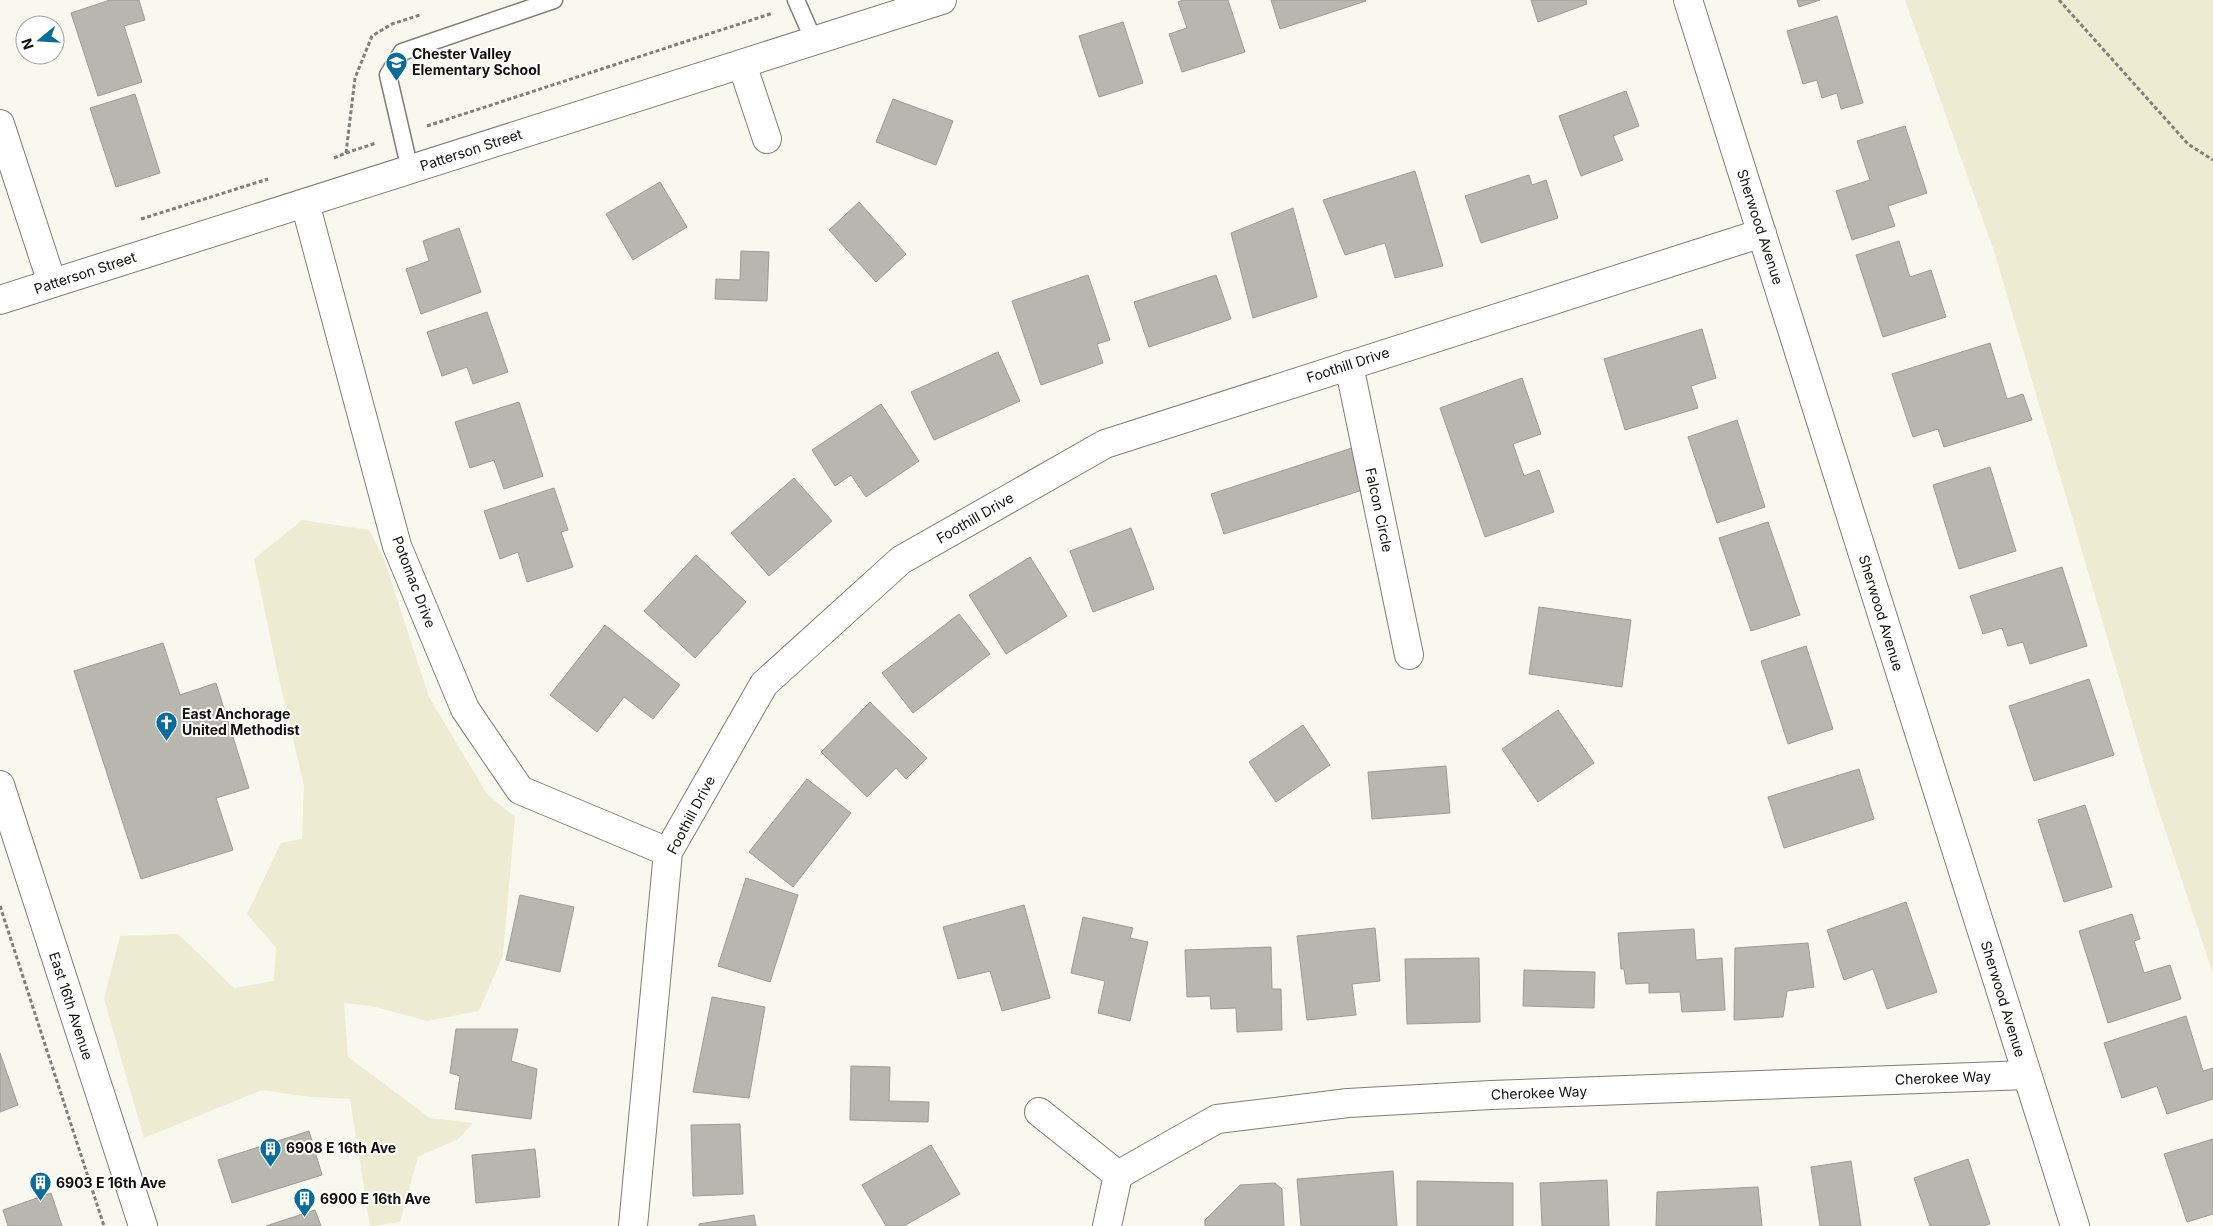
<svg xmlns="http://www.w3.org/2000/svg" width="2213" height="1226" font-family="Inter,sans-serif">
<rect width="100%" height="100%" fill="#f8f8ef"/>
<path fill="#edebd1" d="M1905,0H2213V974L2151,787L1995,254Z
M302,520L369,530L384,559L429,697L487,794L515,817L503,955L479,1011L427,1021L372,1006L344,1003L348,1057L430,1118L473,1123L458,1139L418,1157L400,1222L374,1226H370L350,1099L310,1097L262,1090L144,1138L104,999L120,936L178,934L234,988L274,981L276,948L247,914L281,843L302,839L304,786L277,670L254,559Z"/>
<path fill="#b7b7af" stroke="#9c9b94" d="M110,0H139L145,20L124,26L142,82L98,96L71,13Z
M1183,0H1228L1245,52L1182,72L1169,34L1187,28L1178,2Z
M1271,0H1365L1366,1L1280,29Z
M1531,0H1586L1587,4L1538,22Z
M1797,0H1820L1799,7Z
M1837,16L1863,103L1841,109L1837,93L1822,98L1817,80L1803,84L1787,31Z
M1123,22L1143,83L1099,97L1079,36Z
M1626,91L1639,126L1613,136L1623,160L1581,176L1559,116Z
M135,94L160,173L116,187L90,108Z
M893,99L953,121L936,165L876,142Z
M1905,126L1927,193L1888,206L1895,226L1852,240L1836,191L1870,180L1857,141Z
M1415,171L1443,266L1395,278L1385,243L1345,255L1323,200Z
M1529,175L1532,185L1546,180L1558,218L1481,243L1465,196Z
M660,182L687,227L633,260L606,214Z
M859,202L906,254L876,282L829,230Z
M1293,208L1317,297L1253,318L1231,233Z
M459,228L481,292L421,314L406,269L429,261L423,241Z
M1899,241L1910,277L1931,270L1946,317L1883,337L1856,255Z
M741,251L769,252L767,301L715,299L716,279L740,280Z
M1088,275L1110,340L1097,344L1103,363L1041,385L1012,301Z
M1216,275L1231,319L1149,347L1134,302Z
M487,312L508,372L473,384L467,367L442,376L427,332Z
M1702,329L1716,378L1691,386L1698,408L1625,430L1604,359Z
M1990,343L2007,399L2023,394L2032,420L1944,447L1938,429L1913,437L1892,374Z
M998,352L1020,401L934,440L911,392Z
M1522,378L1541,434L1513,444L1524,476L1539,470L1554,512L1485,537L1440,408Z
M519,402L543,476L504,489L494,460L470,468L455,422Z
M881,404L919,461L866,497L851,475L835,486L812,450Z
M1737,420L1765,507L1717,523L1688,437Z
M1352,448L1366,489L1224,534L1211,494Z
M1990,467L2016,551L1959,569L1933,485Z
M794,478L832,521L769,576L731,533Z
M554,488L568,530L561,532L573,567L527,582L518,552L500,559L484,511Z
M1768,522L1800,615L1751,631L1719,538Z
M1131,528L1154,589L1093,612L1070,551Z
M696,555L746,602L695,658L644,611Z
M1030,557L1067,616L1006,654L969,595Z
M2062,567L2087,646L2030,664L2023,642L2008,646L2002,628L1983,634L1970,596Z
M1539,607L1631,620L1622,687L1529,674Z
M959,614L990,654L913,713L882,673Z
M605,625L680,685L653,719L624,697L597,732L550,695Z
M163,643L180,695L216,683L249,788L216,798L233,850L141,879L74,671Z
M1806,646L1833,729L1788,744L1761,661Z
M2089,679L2114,755L2034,781L2009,706Z
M870,702L927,758L906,779L896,768L867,797L821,752Z
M1558,710L1594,763L1538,802L1502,749Z
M1303,725L1330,765L1276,802L1249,762Z
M1446,766L1450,813L1372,819L1368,772Z
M1859,769L1874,819L1784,848L1768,797Z
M807,779L851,813L793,887L749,852Z
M2085,805L2112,887L2064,902L2038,820Z
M746,878L798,895L770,982L718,966Z
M520,895L574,907L560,972L506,960Z
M1906,902L1937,992L1887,1009L1873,969L1844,980L1827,930Z
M1024,905L1050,998L1002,1011L990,971L958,979L943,927Z
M2132,914L2140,939L2134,941L2144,973L2170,965L2181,999L2108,1023L2079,931Z
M1083,917L1133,928L1130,938L1148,942L1130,1021L1098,1013L1105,981L1071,973Z
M1375,928L1380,981L1352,984L1356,1015L1307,1020L1297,936Z
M1694,929L1696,960L1722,958L1725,1010L1682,1012L1680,992L1649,993V983L1626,984L1624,969H1621L1618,933Z
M1808,943L1814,987L1787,991L1783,1017L1734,1020L1735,948Z
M1271,947L1272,989H1281L1282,1030L1237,1032L1236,1008L1211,1009L1210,996L1187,997L1185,950Z
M1479,958L1480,1022L1407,1024L1405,959Z
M1524,970L1595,972L1594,1008L1523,1006Z
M712,997L765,1007L749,1098L693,1092Z
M2186,1016L2203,1071L2213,1068V1099L2167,1114L2157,1086L2122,1098L2104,1043Z
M456,1029H518L511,1061L537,1069L531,1119L455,1109L460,1076L450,1073Z
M0,1053L18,1105L0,1112Z
M851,1066L890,1067L889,1101L929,1102L928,1122L850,1120Z
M740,1124L743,1194L693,1196L691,1125Z
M309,1131L322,1175L232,1203L218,1160Z
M2213,1139V1214L2187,1222L2164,1154Z
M931,1145L960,1194L904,1226H886L862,1185Z
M535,1149L540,1197L476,1203L472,1155Z
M1968,1159L1990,1224L1983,1226H1930L1914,1178Z
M1851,1161L1861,1226H1820L1811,1167Z
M1393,1171L1397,1226H1301L1297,1179Z
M1607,1180L1609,1226H1542L1540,1183Z
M1417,1181L1513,1183V1226H1417Z
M1275,1183L1282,1189L1284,1226H1205V1220L1240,1185Z
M1758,1187L1762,1226H1656L1657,1192Z
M51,1193L62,1226H8L3,1210Z
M315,1210L321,1226H266Z
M754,1215L756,1226H699V1224Z"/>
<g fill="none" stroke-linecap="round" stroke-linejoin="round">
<defs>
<path id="service" d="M796,0L814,41
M410,170L388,75L402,52L554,0"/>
<path id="minor" d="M1688,0L2075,1226
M742,64L767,139
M0,124L52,283
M305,203L397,546L465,709L520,790L668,852
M0,300L942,0
M1349,365L1409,655
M0,785L143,1226
M1039,1112L1118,1175
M633,1226L668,852L764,684L901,560L1105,444L1762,233
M1107,1226L1118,1175L1217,1119L1348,1103L1491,1095L2027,1075"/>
</defs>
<use href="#service" stroke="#7f7e77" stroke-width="19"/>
<use href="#minor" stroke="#7f7e77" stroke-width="30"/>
<path stroke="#80807b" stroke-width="3" stroke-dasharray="4 2.5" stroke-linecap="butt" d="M2059,0L2188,144L2213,160
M427,126L773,13
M346,153L376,143
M334,158L346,153L355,78L372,36L392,24L420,15
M141,219L268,179
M0,906L104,1226"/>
<use href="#service" stroke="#fff" stroke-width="16"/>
<use href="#minor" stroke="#fff" stroke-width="28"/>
</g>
<defs>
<symbol id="school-pin" viewBox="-11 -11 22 30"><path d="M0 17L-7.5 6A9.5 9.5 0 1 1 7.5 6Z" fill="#0a6c9a" stroke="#fff"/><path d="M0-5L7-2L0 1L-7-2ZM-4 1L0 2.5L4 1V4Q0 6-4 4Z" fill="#fff"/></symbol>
<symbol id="church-pin" viewBox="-11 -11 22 30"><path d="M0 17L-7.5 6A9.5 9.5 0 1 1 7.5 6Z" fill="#0a6c9a" stroke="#fff"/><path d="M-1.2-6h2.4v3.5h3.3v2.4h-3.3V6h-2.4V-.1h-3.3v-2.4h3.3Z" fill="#fff"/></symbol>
<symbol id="building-pin" viewBox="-11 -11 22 30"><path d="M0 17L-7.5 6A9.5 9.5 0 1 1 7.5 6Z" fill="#0a6c9a" stroke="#fff"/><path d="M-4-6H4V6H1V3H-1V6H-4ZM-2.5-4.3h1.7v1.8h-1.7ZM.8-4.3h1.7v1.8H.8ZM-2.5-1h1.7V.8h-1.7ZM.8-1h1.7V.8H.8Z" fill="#fff"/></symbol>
</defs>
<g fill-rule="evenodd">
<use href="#school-pin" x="384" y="50" width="25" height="34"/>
<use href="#church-pin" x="154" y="710" width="25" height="34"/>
<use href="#building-pin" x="258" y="1136" width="25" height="34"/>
<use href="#building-pin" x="28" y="1170" width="25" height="34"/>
<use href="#building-pin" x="292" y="1186" width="25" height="34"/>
</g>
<g text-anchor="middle" stroke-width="4" stroke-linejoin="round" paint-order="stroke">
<g font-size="14" font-weight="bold" fill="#11100e" stroke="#fff" text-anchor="start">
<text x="412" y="59">Chester Valley<tspan x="412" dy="16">Elementary School</tspan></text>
<text x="182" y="719">East Anchorage<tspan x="182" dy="16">United Methodist</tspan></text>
<text x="286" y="1153">6908 E 16th Ave</text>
<text x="56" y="1188">6903 E 16th Ave</text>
<text x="320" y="1204">6900 E 16th Ave</text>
</g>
<g font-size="14" fill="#11100e" stroke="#fff">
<text transform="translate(471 150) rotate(-18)" y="5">Patterson Street</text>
<text transform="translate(1760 227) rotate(72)" y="5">Sherwood Avenue</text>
<text transform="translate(85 273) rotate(-18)" y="5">Patterson Street</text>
<text transform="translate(1348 365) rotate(-18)" y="5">Foothill Drive</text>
<text transform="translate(1379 510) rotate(78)" y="5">Falcon Circle</text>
<text transform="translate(975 518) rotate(-30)" y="5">Foothill Drive</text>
<text transform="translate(414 582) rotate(69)" y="5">Potomac Drive</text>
<text transform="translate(1881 613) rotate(73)" y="5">Sherwood Avenue</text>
<text transform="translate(691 815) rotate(-62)" y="5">Foothill Drive</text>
<text transform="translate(2003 999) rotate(73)" y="5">Sherwood Avenue</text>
<text transform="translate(71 1006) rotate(72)" y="5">East 16th Avenue</text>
<text transform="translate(1943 1078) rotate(-2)" y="5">Cherokee Way</text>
<text transform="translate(1539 1093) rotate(-2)" y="5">Cherokee Way</text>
</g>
</g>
<g transform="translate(40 40) rotate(252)"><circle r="24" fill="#ffffff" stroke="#a09f9f"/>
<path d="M0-4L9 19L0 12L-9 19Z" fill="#0a6c9a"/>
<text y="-8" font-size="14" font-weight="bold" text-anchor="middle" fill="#11100e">N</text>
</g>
</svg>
